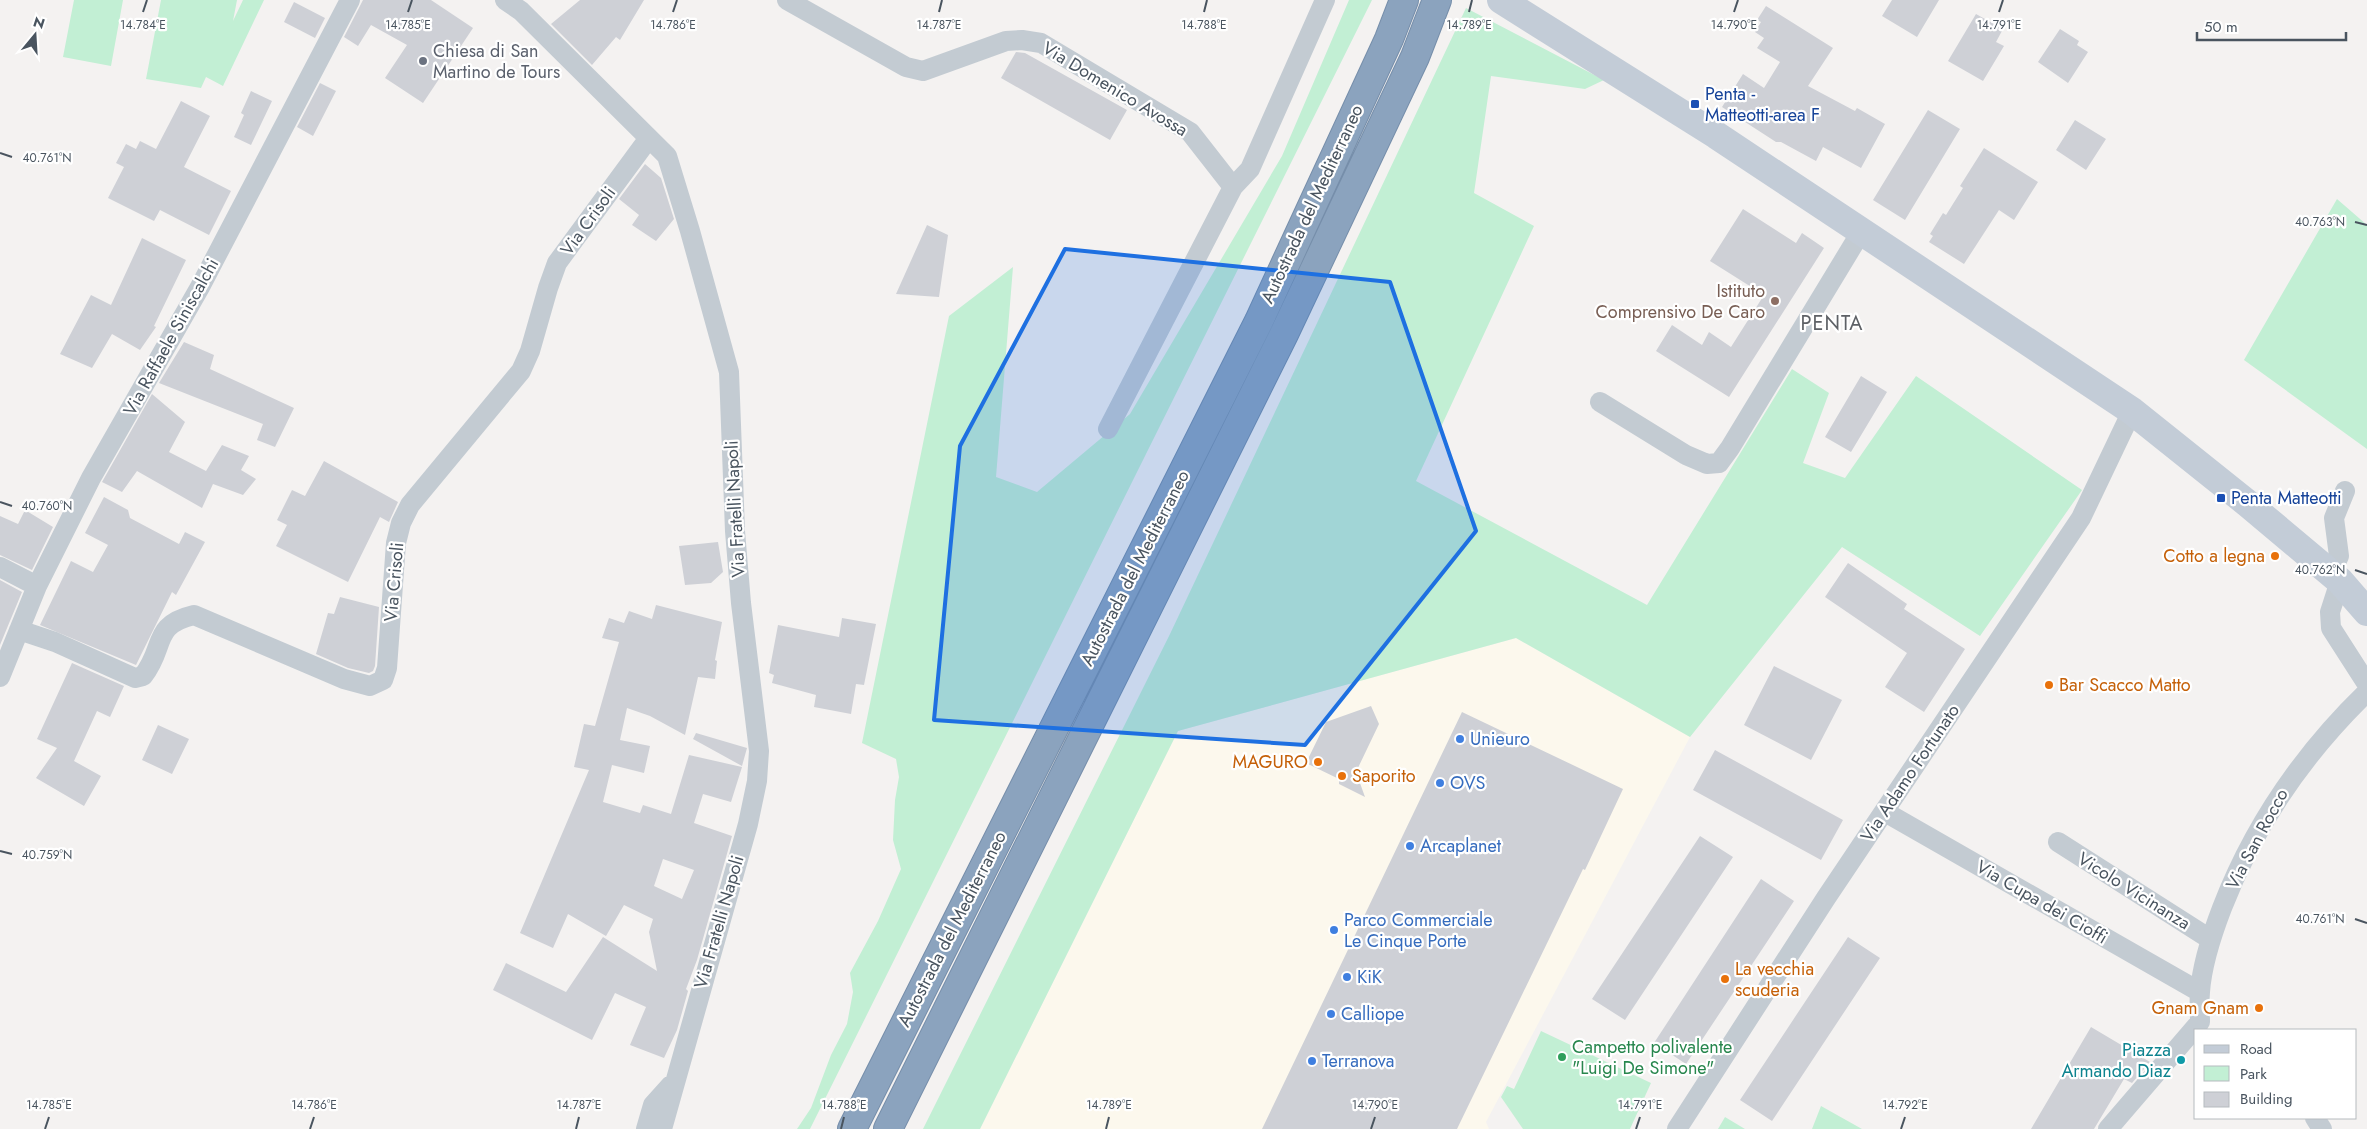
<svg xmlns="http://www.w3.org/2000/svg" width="2367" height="1129" font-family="Jost,sans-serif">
<rect width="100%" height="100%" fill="#f4f2f1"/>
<path fill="#fcf8ed" d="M1516,638L1690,737L1486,1122L1489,1129H980L1178,731Z"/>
<path fill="#c2efd4" d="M74,0H123L111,66L63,57Z
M161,0H237L233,21L243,0H264L223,86L206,77L201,88L146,79Z
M1349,0H1372L810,1129H797L811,1108L831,1055L847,1024L853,992L850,973L878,921L901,869L893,840L895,800L899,777L896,759L862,743L949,316L1013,267L996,477L1037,492L1130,414L1282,156Z
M1466,8L1604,80L1585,89L1491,76L1474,193L1534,226L1416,481L1647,605L1792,369L1829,393L1803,463L1845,478L1916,376L2082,490L1980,636L1842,547L1690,737L1516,638L1178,731L980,1129H923L1170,634Z
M2337,199L2367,225V449L2244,360Z
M1541,1031L1651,1083L1630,1129H1523L1501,1097L1507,1086L1514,1089Z
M1821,1106L1862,1129H1812Z
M1725,1117L1745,1129H1718Z"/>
<path fill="#ced0d6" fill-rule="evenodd" d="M363,0H431L473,28L423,103L385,78L407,45L371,25L358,46L344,37Z
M580,0H644L620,40L616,37L592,65L551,24Z
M1892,0H1939L1917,37L1882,16Z
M294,2L325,18L315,38L284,22Z
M1766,6L1833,48L1808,86L1855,111L1857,108L1885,124L1861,168L1823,147L1816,161L1781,142H1776L1722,107L1743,74L1764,88L1780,62L1757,48L1764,38L1755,32L1761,22L1757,20Z
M1976,14L2003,29L1996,42L2004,46L1983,81L1948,61Z
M2060,29L2079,41L2077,45L2088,52L2068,83L2038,62Z
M1016,52L1025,53L1127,110L1110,140L1001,78Z
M320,83L336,91L313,136L297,127Z
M251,91L272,101L251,145L234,137L244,115L241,113Z
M181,101L210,116L184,167L231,191L209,235L160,210L154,221L108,198L124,167L116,163L126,144L136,149L140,141L156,149Z
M1928,110L1960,129L1905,220L1873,200Z
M2075,120L2106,139L2086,170L2056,150Z
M1984,148L2038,182L2014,220L1999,210L1964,264L1929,242L1933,236L1930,234L1943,213L1946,215L1963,188L1960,186Z
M645,164L661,178L674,219L656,241L632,225L639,215L619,199Z
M1743,209L1796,243L1802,233L1824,248L1729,397L1656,351L1672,325L1702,345L1709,332L1731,347L1764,295L1710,261Z
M927,225L948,235L939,297L896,294Z
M142,238L186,260L154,326L156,327L140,350L112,334L92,368L60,354L91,295L111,305Z
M184,342L214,355L210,369L294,408L275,447L257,440L263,424L159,383Z
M1861,376L1887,392L1851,452L1825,437Z
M152,394L185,422L169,452L206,471L222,445L249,456L241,470L256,479L243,495L213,484L202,508L137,471L122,492L102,482Z
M324,461L398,502L389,522L380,517L348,582L276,546L287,525L277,520L292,490L305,496Z
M104,497L128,510L130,518L179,544L185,532L205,542L176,595L172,592L136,665L40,625L71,561L93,572L108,545L85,533Z
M25,510L53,527L32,570L0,555V516L18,524Z
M718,542L723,572L711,583L685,585L679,546Z
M1848,563L1907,604L1904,609L1965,649L1924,712L1885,687L1907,653L1825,597Z
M0,580L22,592L0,645Z
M340,597L379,607L375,666L373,671L369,673L348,668L316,654L328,613L334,614Z
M656,605L722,622L715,660L717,661L715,679L698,677L685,735L650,716L627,708L620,740L650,746L644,773L612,765L603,802L640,813L643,805L671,814L689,755L742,767L731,802L703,794L694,823L732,836L697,960L686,989L688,991L677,1030L664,1058L630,1045L646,1007L615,993L592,1040L493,990L506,963L566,992L603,937L657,971L649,932L653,919L624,905L606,936L568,914L553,948L520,933L589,770L574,767L584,724L595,726L619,642L602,638L609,618L624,623L629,611L652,619ZM663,859L694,870L682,899L654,886Z
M842,618L876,624L864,685L856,684L851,714L814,707L816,695L772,683L774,675L769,673L778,625L839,637Z
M72,663L124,686L110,717L97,711L74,761L101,776L84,806L36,778L57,748L37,739Z
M1774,666L1842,700L1811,760L1744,725Z
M1371,706L1379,724L1356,772L1365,797L1339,784V779L1306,763L1326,722Z
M1462,712L1623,789L1585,870L1583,869L1457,1129H1262Z
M158,725L189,739L172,774L142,760Z
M696,733L747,748L742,766L693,739Z
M1715,750L1843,820L1821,860L1693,790Z
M1700,836L1733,857L1625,1020L1592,999Z
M1761,879L1794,901L1686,1064L1654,1043Z
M1848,937L1880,958L1772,1121L1740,1100Z
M2091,1027L2150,1062L2132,1083L2124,1079L2094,1129H2031Z"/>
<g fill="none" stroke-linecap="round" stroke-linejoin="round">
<defs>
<path id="highway" d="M852,1129L1259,321L1389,39L1404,0
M888,1129L1284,334L1415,57L1437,0"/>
</defs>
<use href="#highway" stroke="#768eaa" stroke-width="30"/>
<path stroke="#c3cbd2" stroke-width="20" d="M505,0L521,11L667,156L690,231L729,372L735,531L741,603L759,751L757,781L748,824L662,1129
M787,0L906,67L923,71L1006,41L1022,40L1041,43L1190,132L1233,187L1250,169L1325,0
M1600,402L1686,455L1707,464L1719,463L1730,448L1861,232
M1108,429L1233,187
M0,567L37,586
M2331,574L2339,556L2334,518L2345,491
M2340,581L2330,612L2331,628L2367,684
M19,630L55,642L135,678L143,676C166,647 151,625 194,615L344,679L370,686L383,680L387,668L396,543L401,523L410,505L521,371L530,351L548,288L557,263L649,138
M0,677L37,586L91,478L200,287L350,0
M1885,812L2200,992
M2058,842L2210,939
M2315,1118L2322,1129
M646,1129L653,1105L671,1085
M1677,1129L1826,898L2081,518L2132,411
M2108,1129L2200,1022C2200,1012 2199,1002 2200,992C2202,963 2212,934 2222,908C2254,825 2304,753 2367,692"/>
<path stroke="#c3ccd7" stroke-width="28" d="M1501,0L1716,135L2132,411L2247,503L2340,581L2367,612"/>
<use href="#highway" stroke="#8ba3be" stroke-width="28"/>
</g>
<path fill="#1e70e1" fill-opacity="0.2" stroke="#1e70e1" stroke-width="4" stroke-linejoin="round" d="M1065,249L1390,282L1476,531L1305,745L934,720L960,446Z"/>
<path fill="none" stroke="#49545f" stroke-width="2" d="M143,12L147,0M408,12L412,0M673,12L677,0M939,12L942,0M1204,12L1207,0M1469,12L1472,0M1734,12L1738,0M1999,12L2003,0M0,153L12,157M2355,222L2367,225M0,502L12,506M2355,570L2367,574M0,851L12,854M2355,919L2367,923M45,1129L49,1117M310,1129L314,1117M576,1129L579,1117M841,1129L844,1117M1106,1129L1109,1117M1371,1129L1375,1117M1636,1129L1640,1117M1901,1129L1905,1117"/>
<circle fill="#6b7280" stroke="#fff" stroke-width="2" cx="423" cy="61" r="5"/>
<g fill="#1a4fb4" stroke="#fff" stroke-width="2">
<rect x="1690" y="99" width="10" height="10" rx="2.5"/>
<rect x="2216" y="493" width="10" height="10" rx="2.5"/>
</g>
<circle fill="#8d6e63" stroke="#fff" stroke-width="2" cx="1775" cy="301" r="5"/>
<g fill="#e8710a" stroke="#fff" stroke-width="2">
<circle cx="2275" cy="556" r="5"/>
<circle cx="2049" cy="685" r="5"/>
<circle cx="1318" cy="762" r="5"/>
<circle cx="1342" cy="776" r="5"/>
<circle cx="1725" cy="979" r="5"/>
<circle cx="2259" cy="1008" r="5"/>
</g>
<g fill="#3f7fe0" stroke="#fff" stroke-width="2">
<circle cx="1460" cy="739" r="5"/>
<circle cx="1440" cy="783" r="5"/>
<circle cx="1410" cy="846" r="5"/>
<circle cx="1334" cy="930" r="5"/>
<circle cx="1347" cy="977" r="5"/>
<circle cx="1331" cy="1014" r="5"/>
<circle cx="1312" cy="1061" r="5"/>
</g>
<circle fill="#2e9e5b" stroke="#fff" stroke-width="2" cx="1562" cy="1057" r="5"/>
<circle fill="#0f9aa8" stroke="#fff" stroke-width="2" cx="2181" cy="1060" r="5"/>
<g text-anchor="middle" stroke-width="4.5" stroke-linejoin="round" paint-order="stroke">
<g font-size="18" fill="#5b616d" stroke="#fff" text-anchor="start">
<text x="433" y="57">Chiesa di San<tspan x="433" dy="21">Martino de Tours</tspan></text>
</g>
<g font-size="18" fill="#49545f" stroke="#fff">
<text transform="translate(1115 89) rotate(31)" y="6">Via Domenico Avossa</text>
<text transform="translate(1312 204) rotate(-65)" y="6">Autostrada del Mediterraneo</text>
<text transform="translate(588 221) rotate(-54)" y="6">Via Crisoli</text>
<text transform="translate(171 337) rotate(-61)" y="6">Via Raffaele Siniscalchi</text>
<text transform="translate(735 509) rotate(-93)" y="6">Via Fratelli Napoli</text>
<text transform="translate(1135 568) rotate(-63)" y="6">Autostrada del Mediterraneo</text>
<text transform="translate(394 582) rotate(-85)" y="6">Via Crisoli</text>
<text transform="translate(1910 773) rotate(-56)" y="6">Via Adamo Fortunato</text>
<text transform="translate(2257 839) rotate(-62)" y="6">Via San Rocco</text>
<text transform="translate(2134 891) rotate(32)" y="6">Vicolo Vicinanza</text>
<text transform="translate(2042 902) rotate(30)" y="6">Via Cupa dei Cioffi</text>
<text transform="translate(719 922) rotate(-74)" y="6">Via Fratelli Napoli</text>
<text transform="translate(952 929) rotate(-63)" y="6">Autostrada del Mediterraneo</text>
</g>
<g font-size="18" fill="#164399" stroke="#fff" text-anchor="start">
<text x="1705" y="100">Penta -<tspan x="1705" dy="21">Matteotti-area F</tspan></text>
<text x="2231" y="504">Penta Matteotti</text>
</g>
<g font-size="18" fill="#785e54" stroke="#fff" text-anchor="end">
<text x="1765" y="297">Istituto<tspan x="1765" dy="21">Comprensivo De Caro</tspan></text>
</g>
<g font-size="18" fill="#c56008" stroke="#fff" text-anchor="end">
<text x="2265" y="562">Cotto a legna</text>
<text x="2059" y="691" text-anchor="start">Bar Scacco Matto</text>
<text x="1308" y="768">MAGURO</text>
<text x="1352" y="782" text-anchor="start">Saporito</text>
<text x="1735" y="975" text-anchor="start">La vecchia<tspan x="1735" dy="21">scuderia</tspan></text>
<text x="2249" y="1014">Gnam Gnam</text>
</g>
<g font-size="18" fill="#366cbe" stroke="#fff" text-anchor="start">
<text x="1470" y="745">Unieuro</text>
<text x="1450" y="789">OVS</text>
<text x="1420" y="852">Arcaplanet</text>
<text x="1344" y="926">Parco Commerciale<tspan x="1344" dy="21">Le Cinque Porte</tspan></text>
<text x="1357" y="983">KiK</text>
<text x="1341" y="1020">Calliope</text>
<text x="1322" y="1067">Terranova</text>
</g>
<g font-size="18" fill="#27864d" stroke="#fff" text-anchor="start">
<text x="1572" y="1053">Campetto polivalente<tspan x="1572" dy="21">"Luigi De Simone"</tspan></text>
</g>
<g font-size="18" fill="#0d838f" stroke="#fff" text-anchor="end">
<text x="2171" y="1056">Piazza<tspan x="2171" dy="21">Armando Diaz</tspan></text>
</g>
<g font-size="20" letter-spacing="1" fill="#5e6166" stroke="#fff">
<text x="1832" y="330">PENTA</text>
</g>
</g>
<g font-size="12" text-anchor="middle" fill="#49545f" stroke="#fff" stroke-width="4.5" stroke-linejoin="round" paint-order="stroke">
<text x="143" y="29">14.784°E</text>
<text x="408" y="29">14.785°E</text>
<text x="673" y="29">14.786°E</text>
<text x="939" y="29">14.787°E</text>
<text x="1204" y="29">14.788°E</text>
<text x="1469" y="29">14.789°E</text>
<text x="1734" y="29">14.790°E</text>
<text x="1999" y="29">14.791°E</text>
<text x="47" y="162">40.761°N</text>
<text x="2320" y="226">40.763°N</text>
<text x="47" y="510">40.760°N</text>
<text x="2320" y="574">40.762°N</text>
<text x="47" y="859">40.759°N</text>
<text x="2320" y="923">40.761°N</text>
<text x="49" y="1109">14.785°E</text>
<text x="314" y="1109">14.786°E</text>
<text x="579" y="1109">14.787°E</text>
<text x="844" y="1109">14.788°E</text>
<text x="1109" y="1109">14.789°E</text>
<text x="1375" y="1109">14.790°E</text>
<text x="1640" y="1109">14.791°E</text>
<text x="1905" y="1109">14.792°E</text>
</g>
<rect x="2194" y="1029" width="162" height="90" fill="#ffffff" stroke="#b6bbbf"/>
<rect x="2204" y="1045" width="25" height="8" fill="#c3ccd7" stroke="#b6bbbf"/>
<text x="2240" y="1054" font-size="15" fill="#49545f">Road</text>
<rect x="2204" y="1066" width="25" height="15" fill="#c2efd4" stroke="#b6bbbf"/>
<text x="2240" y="1079" font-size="15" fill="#49545f">Park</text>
<rect x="2204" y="1092" width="25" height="15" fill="#ced0d6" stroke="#b6bbbf"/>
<text x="2240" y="1104" font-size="15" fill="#49545f">Building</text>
<g transform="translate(35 35) rotate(18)" stroke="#ffffff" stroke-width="4" paint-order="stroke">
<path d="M0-4L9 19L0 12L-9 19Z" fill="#49545f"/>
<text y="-8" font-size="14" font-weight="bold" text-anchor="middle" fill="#49545f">N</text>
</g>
<path d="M2197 32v8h149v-8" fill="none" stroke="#49545f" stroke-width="2.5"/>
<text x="2204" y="32" font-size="15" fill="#49545f" stroke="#ffffff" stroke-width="4" paint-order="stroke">50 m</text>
</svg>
